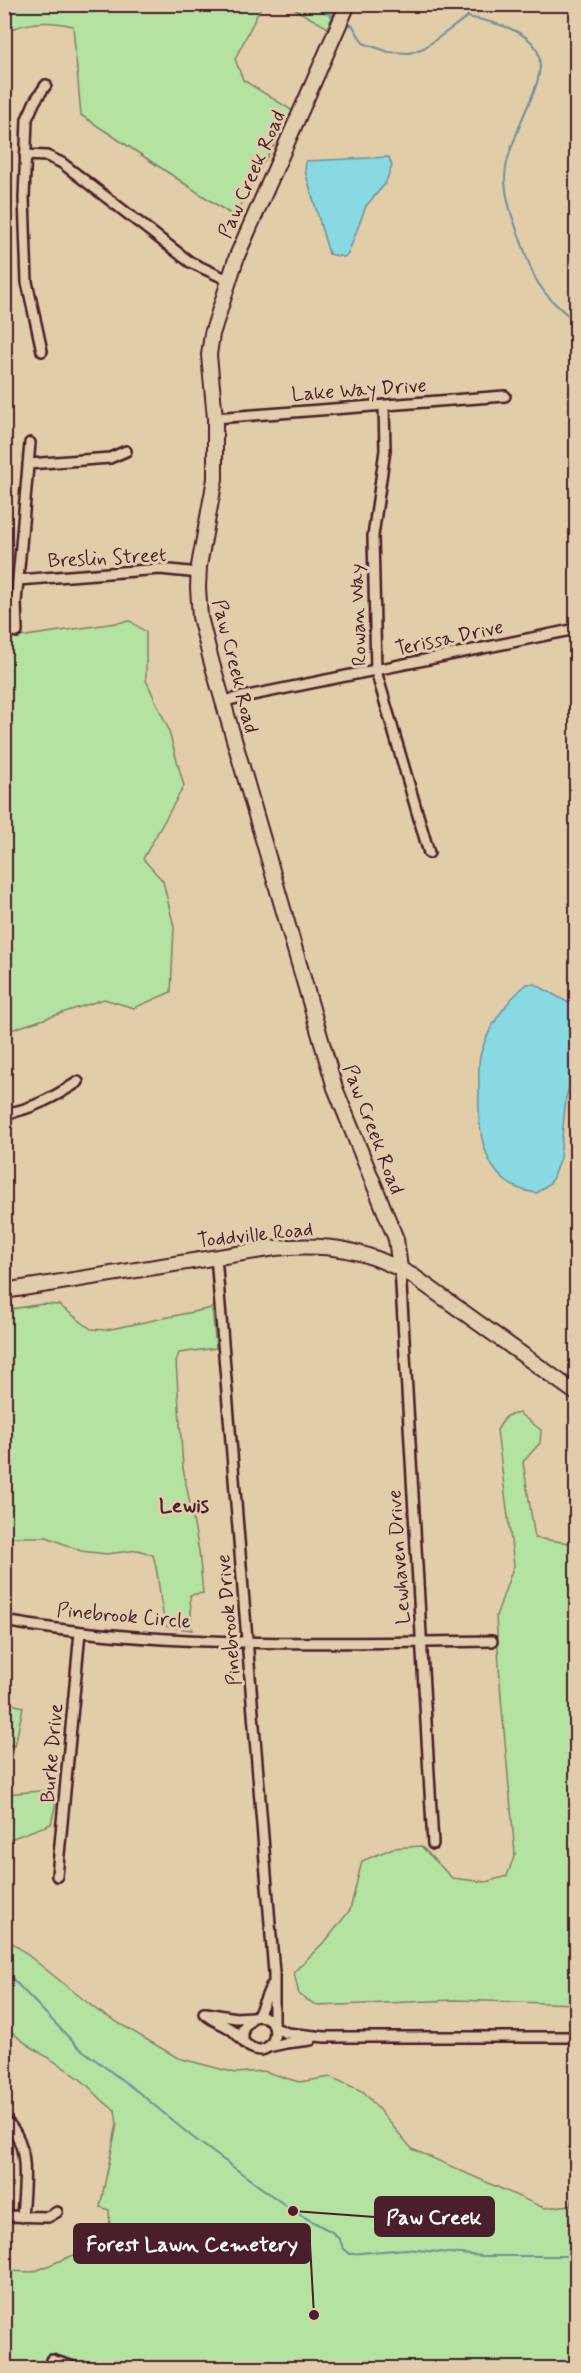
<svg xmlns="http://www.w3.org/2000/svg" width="581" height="2373" font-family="Mynerve,sans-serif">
<rect width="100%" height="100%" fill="#e2cda9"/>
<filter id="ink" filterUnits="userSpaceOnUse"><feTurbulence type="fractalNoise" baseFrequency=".0167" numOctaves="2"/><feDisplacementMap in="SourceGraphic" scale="12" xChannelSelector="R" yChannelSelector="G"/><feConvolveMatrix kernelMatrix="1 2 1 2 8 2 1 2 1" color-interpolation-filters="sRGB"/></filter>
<g filter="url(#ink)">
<path fill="#b4e2a1" stroke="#7f8066" stroke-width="1.5" d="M5,4L262,5L235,59L243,80L293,111C275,147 250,180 235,217L81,115L73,26C49,20 27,21 5,32Z
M287,5H336L328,28Z
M130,621L146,632V680L168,728L184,786L143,859L163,881L174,927L171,992L134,1008L104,999L11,1030H5V639Z
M43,1304L59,1305L91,1329L106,1330L212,1308L216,1348L179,1353L176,1362L183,1468L199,1551L203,1593L190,1595L192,1630L166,1626C159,1603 160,1578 153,1555L138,1550L106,1554L81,1551L47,1537H5V1310Z
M519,1413L541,1430L540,1443L523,1462L535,1538L576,1544V2004L454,2000L318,2006L299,1995L294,1972L328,1938L350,1910L362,1861L393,1848L421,1846L452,1878L486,1882L507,1876L515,1854L501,1697L496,1616L514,1565L497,1430L506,1416Z
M5,1702L23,1707L15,1746L5,1744Z
M52,1790L56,1802L51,1824L5,1841V1794Z
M4,1936L98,2011L178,2058L236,2073L263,2071L299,2082L331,2077L364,2092L412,2149L544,2208L571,2205L576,2186V2368H5V2271L33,2272L86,2250L95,2227L110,2229L109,2210L100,2207L117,2124L115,2110C103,2103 97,2094 87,2085C62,2062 27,2050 5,2025Z"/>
<path fill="#88d9e1" stroke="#6f8f98" stroke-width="1.5" d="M389,157L392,166L385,184L366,206L348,254L344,257L329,254L305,171L306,161Z
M527,984H535L576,1007V1061L566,1098L560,1158L551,1182L537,1193C483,1187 477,1133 479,1089C479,1078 478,1066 480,1056C487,1029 506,1001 527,984Z"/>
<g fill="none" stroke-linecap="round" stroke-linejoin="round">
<path stroke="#6f8f98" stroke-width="2" d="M309,4L336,18
M467,17C489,21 534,30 539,56C544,78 528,103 521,122C515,140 505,159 505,179C506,207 518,231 527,258C530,267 533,275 538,283C548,299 562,310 576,322
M347,23L353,26L363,43L389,52L409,53L424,48L467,17L473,4
M574,1006L575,997
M4,1970L77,2046L142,2095L191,2136L293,2211L332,2232L340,2240L343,2248L350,2254L405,2249L483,2256H576"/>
<defs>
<path id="street" d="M25,155L47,156L62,163L190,262L228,280
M42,351L27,282L24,198L27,119L35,101L46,85
M384,405L385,450L373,536L376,671L429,853
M215,418L505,396
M28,464L110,458L126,451
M18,580L160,569L199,573
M17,632L16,602L30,443
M223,701L576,629
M4,1114C33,1109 54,1097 78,1082
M216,1256L274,1973V2025
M400,1268L433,1844
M4,1621C163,1649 332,1643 492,1641
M57,1876L80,1632
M204,2013C212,2021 222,2023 232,2030C239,2035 244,2045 252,2048C278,2060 286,2010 253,2017L243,2028V2039
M206,2013L236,2018L252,2017
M258,2016L271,1986
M275,2028L287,2033L325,2037H576
M268,2047L286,2043L311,2040
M4,2119C32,2143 24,2184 22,2217
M4,2216L48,2217L57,2212
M50,2368L52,2360L77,2368"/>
<path id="secondary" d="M348,4L237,256L212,334L209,355L215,418V479L199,566L198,588L200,617L211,660L335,1088L396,1239L400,1268
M4,1291L275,1248C328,1243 366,1249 413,1276L576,1393"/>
</defs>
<use href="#street" stroke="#4a1f2b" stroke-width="14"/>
<use href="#secondary" stroke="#4a1f2b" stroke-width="18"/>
<use href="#street" stroke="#e1cdac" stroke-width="9"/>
<use href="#secondary" stroke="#e1cdac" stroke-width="14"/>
</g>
</g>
<g text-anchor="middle" stroke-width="6" stroke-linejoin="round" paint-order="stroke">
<g font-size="20" fill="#4a1f2b" stroke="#e1cdac">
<text transform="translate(251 174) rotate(-66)" y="7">Paw Creek Road</text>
<text transform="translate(359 389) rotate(-4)" y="7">Lake Way Drive</text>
<text transform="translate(107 557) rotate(-3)" y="7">Breslin Street</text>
<text transform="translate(357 615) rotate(-92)" y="7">Rowan Way</text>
<text transform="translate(449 637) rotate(-12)" y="7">Terissa Drive</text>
<text transform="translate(236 666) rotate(76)" y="7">Paw Creek Road</text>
<text transform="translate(374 1129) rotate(69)" y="7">Paw Creek Road</text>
<text transform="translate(255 1234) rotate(-6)" y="7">Toddville Road</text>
<text transform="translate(398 1557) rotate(-94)" y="7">Lewhaven Drive</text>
<text transform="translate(124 1615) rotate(5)" y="7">Pinebrook Circle</text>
<text transform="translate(228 1620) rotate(-95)" y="7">Pinebrook Drive</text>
<text transform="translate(51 1753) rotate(-85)" y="7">Burke Drive</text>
</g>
<g font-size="21" font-weight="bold" fill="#4a1f2b" stroke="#e1cdac">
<text x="184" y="1512">Lewis</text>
</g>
</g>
<path fill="none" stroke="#4a1f2b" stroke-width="2" d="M293 2211L375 2217M314 2315L310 2244"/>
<g fill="#4a1f2b" stroke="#e1cdac" stroke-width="2">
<circle cx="293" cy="2211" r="6"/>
<circle cx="314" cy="2315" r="6"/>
</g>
<g fill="#4a1f2b" stroke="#4a1f2b" stroke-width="2">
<rect x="375" y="2197" width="119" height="39" rx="6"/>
<rect x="74" y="2224" width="236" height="39" rx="6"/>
</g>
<g font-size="21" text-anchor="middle" font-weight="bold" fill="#fff">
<text x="434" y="2224">Paw Creek</text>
<text x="192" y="2251">Forest Lawn Cemetery</text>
</g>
<rect width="581" height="2373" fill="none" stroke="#e1cdac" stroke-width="24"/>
<rect x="12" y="12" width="557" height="2349" fill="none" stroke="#4a1f2b" stroke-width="2" filter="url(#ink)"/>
</svg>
